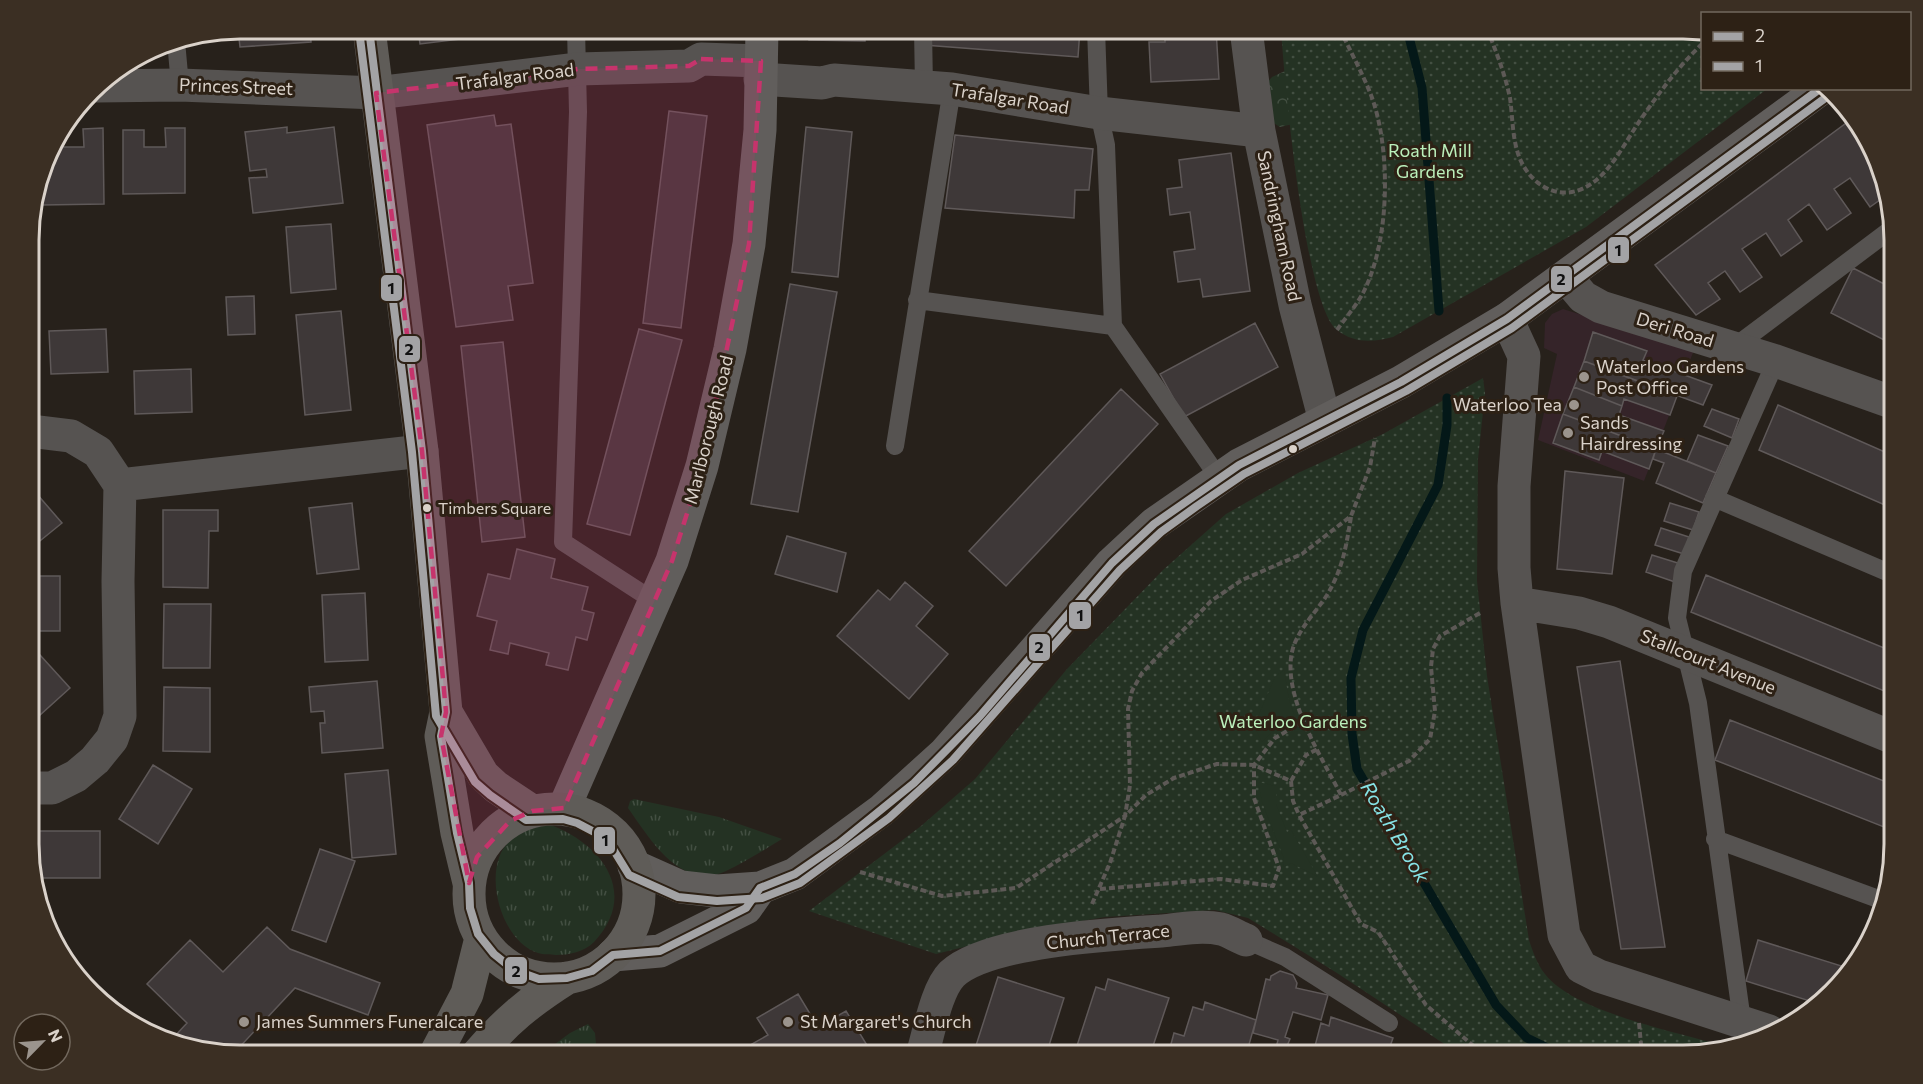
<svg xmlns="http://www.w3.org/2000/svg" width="1923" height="1084" font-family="Commissioner,sans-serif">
<defs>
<pattern id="grass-tufts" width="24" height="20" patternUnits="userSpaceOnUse" patternTransform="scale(1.5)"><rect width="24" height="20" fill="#243223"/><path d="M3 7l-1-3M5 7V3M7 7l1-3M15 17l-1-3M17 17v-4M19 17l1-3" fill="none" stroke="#434f42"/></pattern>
<pattern id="forest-crowns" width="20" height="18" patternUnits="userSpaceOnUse" patternTransform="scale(1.5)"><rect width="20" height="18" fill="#243223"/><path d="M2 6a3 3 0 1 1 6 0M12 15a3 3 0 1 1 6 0" fill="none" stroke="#434f42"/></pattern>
<pattern id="park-dots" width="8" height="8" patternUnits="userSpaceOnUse" patternTransform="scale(1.5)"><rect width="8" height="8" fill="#243223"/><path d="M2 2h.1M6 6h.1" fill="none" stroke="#434f42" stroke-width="1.8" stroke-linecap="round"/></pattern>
</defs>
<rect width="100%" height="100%" fill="#27211b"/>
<path fill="#352429" d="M1563,309L1694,350L1644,481L1538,440L1557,354L1544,348L1545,323L1552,314Z"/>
<path fill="url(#grass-tufts)" d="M634,799L719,817L782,839C764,850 745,862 726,871C681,892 650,839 628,808L630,801Z
M551,825C603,845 639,894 594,942C584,952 569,955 556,955C551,954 543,955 538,953C499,941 479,863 513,838C525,829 537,827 551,825Z
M588,1024L595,1033L597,1055H540L570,1033Z"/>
<path fill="url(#forest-crowns)" d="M1285,71L1297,75V123L1280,127L1269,120L1262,88L1272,77Z"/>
<path fill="url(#park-dots)" d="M1281,29H1683L1702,34V88L1767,89L1586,227L1393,337C1373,342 1355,344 1337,330C1305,306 1284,77 1281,29Z
M1483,378L1485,393L1478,459L1477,581L1487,676L1529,940C1533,952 1537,964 1545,974C1574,1012 1677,1032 1724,1046L1696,1055H1461L1337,973L1248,918L1215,910L1105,917L1040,928L936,954L809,911L921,826L975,779L1067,669L1163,570L1226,514L1298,473L1383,434Z"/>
<path fill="#243223" d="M1284,670L1289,700L1295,717L1272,732L1262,742L1254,726L1275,677Z
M1258,782L1276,786V804L1287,832L1291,830L1318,877L1291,863L1284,867L1283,856L1262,802Z"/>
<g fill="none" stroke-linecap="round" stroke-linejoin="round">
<path stroke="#041818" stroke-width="9" d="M1407,29L1422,88L1439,311
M1447,398V425L1438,485L1363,630L1351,678L1352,734L1357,769L1496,1005L1527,1038L1562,1055"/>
</g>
<path fill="#3e3838" stroke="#5f5959" stroke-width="1.5" d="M238,29H310L311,42L240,47Z
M418,29H483L484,36L420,44Z
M809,29H865V41L809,40Z
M925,29H1080L1078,57L924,45Z
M1143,29H1216L1219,79L1151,82L1149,42H1165V36L1144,37Z
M669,111L707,116L681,328L643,323Z
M494,115L496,126L511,124L533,283L508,286L513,320L456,327L427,125Z
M1853,118L1859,123L1884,197L1870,207L1850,178L1834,189L1851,213L1827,230L1809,204L1788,220L1802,241L1781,256L1766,233L1742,249L1762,277L1740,292L1725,271L1708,283L1720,299L1696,315L1655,265Z
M287,127V133L334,127L343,203L253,213L249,178L267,177L266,169L250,171L245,132Z
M806,127L852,132L838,277L792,272Z
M103,128L104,204L42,205V175L50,146L62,132V147H84L83,129Z
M165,128H185V193L123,194V130H144V147H166Z
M955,135L1093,149L1089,190H1075L1074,218L945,208Z
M1231,153L1250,291L1203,297L1200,279L1178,282L1174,252L1195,249L1190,212L1170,215L1167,189L1182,187L1179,160Z
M331,224L336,289L291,293L286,227Z
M1853,268L1894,289V345L1831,313Z
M790,284L837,292L798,512L751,504Z
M254,296L255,334L228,335L226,297Z
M341,311L351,410L305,415L296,315Z
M1255,323L1278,367L1184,417L1160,374Z
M106,329L108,372L51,374L49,331Z
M639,329L682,340L630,535L587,524Z
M1593,332L1647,351L1643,360L1712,385L1703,405L1584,361Z
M503,342L525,537L482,542L461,346Z
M1584,361L1677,396L1670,415L1624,399L1622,406L1574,387Z
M191,369L192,412L135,414L134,371Z
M1574,387L1622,406L1619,415L1664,431L1656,449L1563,414Z
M1121,389L1158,424L1006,586L969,551Z
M1778,405L1894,456V509L1759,450Z
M1712,409L1739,419L1732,438L1704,426Z
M1563,414L1656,449L1649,469L1602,451L1599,460L1553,443Z
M1698,435L1728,446L1716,473L1687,461Z
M1656,449L1716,473L1703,503L1656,483L1664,463L1653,459Z
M1565,471L1624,478L1612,574L1557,569Z
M30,486L62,523L30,549Z
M352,503L359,569L317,574L309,508Z
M1670,503L1699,512L1693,530L1664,521Z
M163,510H218V531H209L208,588L163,587Z
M1661,528L1689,537L1684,554L1655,545Z
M787,536L846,553L837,592L775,574Z
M517,549L555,559L551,578L588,587L582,610L594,613L587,640L576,637L568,670L546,665L549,653L510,643L508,654L490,650L497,621L477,616L488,574L510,579Z
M1652,555L1681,564L1675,582L1646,572Z
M1706,575L1894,652V695L1691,612Z
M30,576H60V631H30Z
M905,582L933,606L916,626L948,654L909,699L837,636L878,590L890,600Z
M365,593L368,660L325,662L322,595Z
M164,604H211L210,668H163Z
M30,644L70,688L30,724Z
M1620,661L1665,947L1621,949L1577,667Z
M377,681L383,748L322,753L320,723H325L324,711L311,712L309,687Z
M164,687L210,688V752L163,751Z
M1730,720L1894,785V831L1715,760Z
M153,765L192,789L158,844L119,819Z
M388,770L396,854L352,858L345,774Z
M36,831H100V878H36Z
M320,849L355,861L326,942L292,930Z
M267,927L290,949L380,983L368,1015L295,988L233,1054L173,1038L187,1023L147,984L190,940L223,972Z
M1758,940L1848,968L1816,1003L1746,981Z
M1280,971L1293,975L1297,983L1296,988L1328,995L1321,1020L1293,1012L1285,1037L1290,1039L1287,1046L1312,1055H1280L1282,1050L1276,1048L1278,1040L1253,1033L1266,979L1270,980L1271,976Z
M998,977L1064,998L1046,1055H973Z
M1108,979L1169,998L1150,1055H1122L1097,1047L1095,1055H1074L1096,987L1105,990Z
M798,994L818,1027L846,1011L873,1055H759L752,1044L768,1035L757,1018Z
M1205,1002L1256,1020L1246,1055H1168L1174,1033L1184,1036L1193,1007L1203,1010Z
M1331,1017L1393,1038L1387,1055H1320L1322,1049L1315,1046L1321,1023L1329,1026Z"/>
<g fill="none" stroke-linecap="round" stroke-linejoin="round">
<path stroke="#5d5956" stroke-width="4" stroke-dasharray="6 3" stroke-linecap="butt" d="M1487,29C1496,51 1505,74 1510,98C1513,119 1512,146 1523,165C1535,187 1560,200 1584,188C1609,176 1624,144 1639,122C1658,94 1678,67 1702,44
M1337,330C1346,317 1358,304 1365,289C1390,237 1391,148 1371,95C1362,72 1350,51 1340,29
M1351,517C1346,547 1343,568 1327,595C1316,612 1302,625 1294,645C1278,690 1321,756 1341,795L1299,815L1361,924L1378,932L1426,1005L1484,1055
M1291,781L1306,755L1318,749
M1341,795L1409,761L1430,739L1435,711L1431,667L1433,649L1440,636L1480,613
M860,872L942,896L1016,888L1125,816L1130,785L1128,709L1132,691L1142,673L1211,601L1242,580L1302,554L1351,516L1370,467L1375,438
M1100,889L1221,879L1273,886L1279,868L1254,798V765L1275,738L1304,721
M1092,904L1110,863L1125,816L1146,795L1174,778L1217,764L1254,765L1291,781L1293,801L1299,815
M1639,1023L1642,1055"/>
<path stroke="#565351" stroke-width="18" d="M576,29L578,112L563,542L654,601
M923,29L924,87
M1096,29L1099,113L1106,145L1113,326L1219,478
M176,41L180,85
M917,300L1113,326
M1733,348L1894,227
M895,446L952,89
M1714,498L1894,575
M1715,839L1881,900
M1246,940L1285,957L1389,1023
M1743,1028L1698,703L1677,618L1683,571L1776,361"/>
<path stroke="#565351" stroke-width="33" d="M1246,29L1259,131L1295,305L1325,421
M760,79L822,83L834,80L952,89L1099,113L1259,131
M97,86L180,85L376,93L578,69L689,66L701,59L761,61
M1567,278L1583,297L1601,307L1776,361L1894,403
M1507,319L1524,356L1514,486V568L1517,603L1564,935L1581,967L1599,976L1769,1031
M30,431L71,436L98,452L120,485L118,581L120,716L112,739L95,760L76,776L52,788H30
M120,485L422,451
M1517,603L1579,613L1609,622L1894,738
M922,1055C929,1033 936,990 952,974C987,941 1112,934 1161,931C1180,929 1202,925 1221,929C1229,931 1238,937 1246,940"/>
<path stroke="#615e5c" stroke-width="33" d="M564,808L672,561L702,466L730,349L749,244L760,130L762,29
M634,866L681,887L717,891L760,888L795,874L882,810L945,753L1112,563L1154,524L1239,465L1401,382L1507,319L1822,88
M613,955L660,951L746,908L760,888"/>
<path stroke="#5f5c58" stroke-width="33" d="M369,29L422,451L446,712L441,736L457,833L469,883
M446,712L483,775L496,787L532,811
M469 894a85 85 0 1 1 170 0a85 85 0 1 1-170 0Z
M435,1055L467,994L481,938
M477,1055C506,1021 529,1002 567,978"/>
<defs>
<path id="bus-1" d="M369,29L422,451L446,712L441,736L457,833L469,883L470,908L478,934L494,954L514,970L539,979L567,978L592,971L613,955L660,951L746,908L760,888L795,874L840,843L914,783L980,716L1112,563L1154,524L1239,465L1401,382L1507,319L1821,88"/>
<path id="bus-2" d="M359,30L412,452L436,716L475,782L490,795L526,820L563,819L577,823L598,834L613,849L629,875L678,897L717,901L762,898L800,883L889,818L953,760L1120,570L1161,532L1197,506L1244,474L1406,391L1512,328L1828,96"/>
</defs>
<use href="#bus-1" stroke="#2d2115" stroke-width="12"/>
<use href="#bus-2" stroke="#2d2115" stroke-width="12"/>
<use href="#bus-1" stroke="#a3a3a5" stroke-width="8"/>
<use href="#bus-2" stroke="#a3a3a5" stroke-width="8"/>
</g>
<path fill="#c6346c" fill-opacity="0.2" stroke="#c6346c" stroke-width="4.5" stroke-dasharray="12 8" stroke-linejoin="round" d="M701,59L761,61L749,244L702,466L672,561L564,808L532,811L510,821L477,857L469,883L441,736L446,712L422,451L376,93L578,69L689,66Z"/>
<g fill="#9b948d" stroke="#2d2115" stroke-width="2">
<circle cx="1584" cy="377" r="6"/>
<circle cx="1574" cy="405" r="6"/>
<circle cx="1568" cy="433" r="6"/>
<circle cx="244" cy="1022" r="6"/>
<circle cx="788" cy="1022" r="6"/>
</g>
<g fill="#dad2ca" stroke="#2d2115" stroke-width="2">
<circle cx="1293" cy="449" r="5"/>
<circle cx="427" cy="508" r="5"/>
</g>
<g text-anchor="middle" stroke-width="6" stroke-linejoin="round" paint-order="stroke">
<g font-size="16" fill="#dad2ca" stroke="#2d2115" text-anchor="start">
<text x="438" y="514">Timbers Square</text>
</g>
<g font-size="18" fill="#dad2ca" stroke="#2d2115">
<text transform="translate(515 77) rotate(-7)" y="6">Trafalgar Road</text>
<text transform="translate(236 87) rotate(2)" y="6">Princes Street</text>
<text transform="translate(1010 99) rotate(9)" y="6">Trafalgar Road</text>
<text transform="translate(1279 226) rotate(78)" y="6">Sandringham Road</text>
<text transform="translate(1675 330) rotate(17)" y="6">Deri Road</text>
<text transform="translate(709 430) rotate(-76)" y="6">Marlborough Road</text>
<text transform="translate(1708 662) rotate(22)" y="6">Stallcourt Avenue</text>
<text transform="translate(1108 937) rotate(-6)" y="6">Church Terrace</text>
</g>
<g font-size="18" fill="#bbefbb" stroke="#2d2115">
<text x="1430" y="157">Roath Mill<tspan x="1430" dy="21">Gardens</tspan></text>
<text x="1293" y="728">Waterloo Gardens</text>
</g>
<g font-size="18" fill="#dad2ca" stroke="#2d2115" text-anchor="start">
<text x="1596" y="373">Waterloo Gardens<tspan x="1596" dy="21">Post Office</tspan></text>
<text x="1562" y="411" text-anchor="end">Waterloo Tea</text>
<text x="1580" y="429">Sands<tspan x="1580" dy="21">Hairdressing</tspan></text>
<text x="256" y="1028">James Summers Funeralcare</text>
<text x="800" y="1028">St Margaret's Church</text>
</g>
<g font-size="20" font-style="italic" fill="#86e2e5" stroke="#2d2115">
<text transform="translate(1395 832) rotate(59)" y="7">Roath Brook</text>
</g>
</g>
<path d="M0 0H1923V1084H0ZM240 39H1683A201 201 0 0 1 1884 240V844A201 201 0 0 1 1683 1045H240A201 201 0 0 1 39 844V240A201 201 0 0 1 240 39Z" fill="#3b2f23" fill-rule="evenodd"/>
<path fill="none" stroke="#dad2ca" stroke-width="3" d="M240 39H1683A201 201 0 0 1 1884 240V844A201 201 0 0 1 1683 1045H240A201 201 0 0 1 39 844V240A201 201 0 0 1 240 39Z"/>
<g stroke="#2d2115" stroke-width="2">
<rect x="1607" y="236" width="23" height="28" rx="6" fill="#a3a3a5"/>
<rect x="1550" y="265" width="23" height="28" rx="6" fill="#a3a3a5"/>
<rect x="380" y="274" width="23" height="28" rx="6" fill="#a3a3a5"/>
<rect x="398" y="335" width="23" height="28" rx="6" fill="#a3a3a5"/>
<rect x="1068" y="601" width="24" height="29" rx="6" fill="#a3a3a5"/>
<rect x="1028" y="633" width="23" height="29" rx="6" fill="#a3a3a5"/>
<rect x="593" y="826" width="23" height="29" rx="6" fill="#a3a3a5"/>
<rect x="504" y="956" width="24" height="29" rx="6" fill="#a3a3a5"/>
</g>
<g font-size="16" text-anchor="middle" font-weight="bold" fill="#111">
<text x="1618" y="256">1</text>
<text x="1561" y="285">2</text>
<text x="391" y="294">1</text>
<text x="409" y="355">2</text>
<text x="1080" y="621">1</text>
<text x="1039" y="653">2</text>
<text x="605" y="846">1</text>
<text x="516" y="977">2</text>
</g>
<rect x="1701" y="12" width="210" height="78" fill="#2d2115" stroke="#72685d" stroke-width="1.5"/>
<rect x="1713" y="32" width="30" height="9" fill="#a3a3a5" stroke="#72685d" stroke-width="1.5"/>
<text x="1755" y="42" font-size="18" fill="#dad2ca">2</text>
<rect x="1713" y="62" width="30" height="9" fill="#a3a3a5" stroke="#72685d" stroke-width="1.5"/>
<text x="1755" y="72" font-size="18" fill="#dad2ca">1</text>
<g transform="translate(42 1042) rotate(65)"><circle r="28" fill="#2d2115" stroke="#72685d" stroke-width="1.5"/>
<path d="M0-4.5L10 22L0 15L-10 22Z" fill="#9b948d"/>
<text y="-9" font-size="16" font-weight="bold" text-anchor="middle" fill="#dad2ca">N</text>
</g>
</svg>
